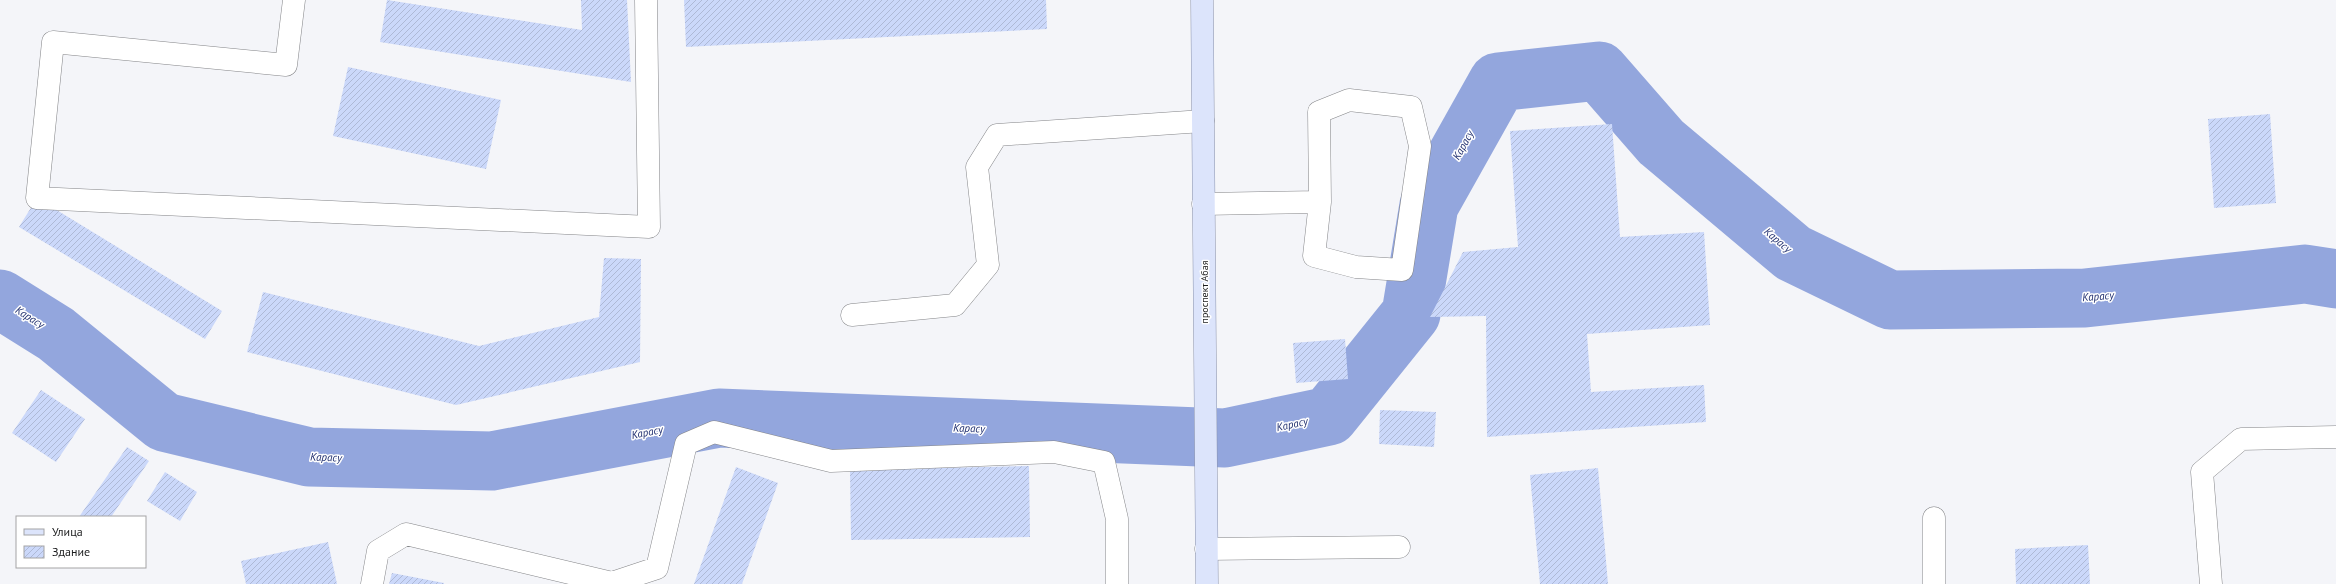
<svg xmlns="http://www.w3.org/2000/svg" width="2336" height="584" font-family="'PT Sans',sans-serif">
<defs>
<pattern id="building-hatch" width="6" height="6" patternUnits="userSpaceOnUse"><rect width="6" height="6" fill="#cbd8fa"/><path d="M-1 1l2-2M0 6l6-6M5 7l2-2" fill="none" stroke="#aeb9d6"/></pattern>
</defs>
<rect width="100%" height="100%" fill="#f4f5f9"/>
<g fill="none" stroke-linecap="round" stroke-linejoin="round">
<path stroke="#93a6dd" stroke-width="59" d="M0,299L56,334L164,422L309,457L492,461L719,418L1225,438L1329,416L1411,314L1429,205L1498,82L1599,71L1661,142L1793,253L1890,300L2085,298L2305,274L2336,279"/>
</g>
<path fill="url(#building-hatch)" d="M387,0L582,30L581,0H627L631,82L380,42Z
M684,0H1046L1047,29L686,47Z
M348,67L501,100L486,169L333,136Z
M2270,114L2276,203L2214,208L2208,119Z
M1612,124L1620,237L1704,232L1710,325L1587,334L1591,392L1704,385L1706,422L1487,437L1486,316L1430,317L1463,252L1518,247L1510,131Z
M37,198L222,311L205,339L19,227Z
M604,258L641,259L640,362L456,405L247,352L263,292L479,346L599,317Z
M1345,339L1348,379L1296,383L1293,343Z
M41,390L85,419L56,462L12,433Z
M1380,410L1436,412L1434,447L1379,444Z
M127,447L149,461L111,517H79Z
M1029,466L1030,537L851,540L850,470Z
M736,467L778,483L742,584H694Z
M1598,468L1608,584H1540L1530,475Z
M165,472L197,492L180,521L147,501Z
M328,542L337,584H246L241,561Z
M2088,545L2090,584H2016L2015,549Z
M392,573L444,583V584H389Z"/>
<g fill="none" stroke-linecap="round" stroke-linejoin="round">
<defs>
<path id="minor" d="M294,0L286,65L53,42L37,198L649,227L646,0
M1203,204L1320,202L1314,256L1356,267L1402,270L1420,146L1411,107L1349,100L1319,112L1320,202
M852,315L955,305L988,265L977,167L997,135L1203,121
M1934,518V584
M1206,549L1399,547
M372,584L378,551L406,534L612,583L657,568L686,444L714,432L831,461L1054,452L1104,462L1117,519V584
M2211,584L2202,472L2241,439L2336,437"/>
<path id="major" d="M1202,0L1207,584"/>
</defs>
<use href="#minor" stroke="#848588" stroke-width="23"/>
<use href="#major" stroke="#8a92ab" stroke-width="23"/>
<use href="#minor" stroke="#fff" stroke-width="22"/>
<use href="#major" stroke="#dce4fb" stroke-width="22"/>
</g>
<g text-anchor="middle" stroke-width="3" stroke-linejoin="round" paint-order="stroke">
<g font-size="10" fill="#1b1c1d" stroke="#fff">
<text transform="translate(1204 292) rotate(-90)" y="4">проспект Абая</text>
</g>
<g font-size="11" font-style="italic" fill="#202f6f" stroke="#fff">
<text transform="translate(1463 145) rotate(-61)" y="4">Карасу</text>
<text transform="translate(1778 240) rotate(40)" y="4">Карасу</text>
<text transform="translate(2098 296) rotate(-5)" y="4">Карасу</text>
<text transform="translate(30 317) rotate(32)" y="4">Карасу</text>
<text transform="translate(1292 424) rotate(-12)" y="4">Карасу</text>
<text transform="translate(969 428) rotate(2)" y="4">Карасу</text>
<text transform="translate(647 432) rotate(-11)" y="4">Карасу</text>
<text transform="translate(326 457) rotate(2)" y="4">Карасу</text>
</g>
</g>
<rect x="16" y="516" width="130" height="52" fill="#ffffff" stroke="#a4a4a5"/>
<rect x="24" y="529" width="20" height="6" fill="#dce4fb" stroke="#a4a4a5"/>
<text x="52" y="536" font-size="12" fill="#1b1c1d">Улица</text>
<rect x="24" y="546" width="20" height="12" fill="url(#building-hatch)" stroke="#a4a4a5"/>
<text x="52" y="556" font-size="12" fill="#1b1c1d">Здание</text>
</svg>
